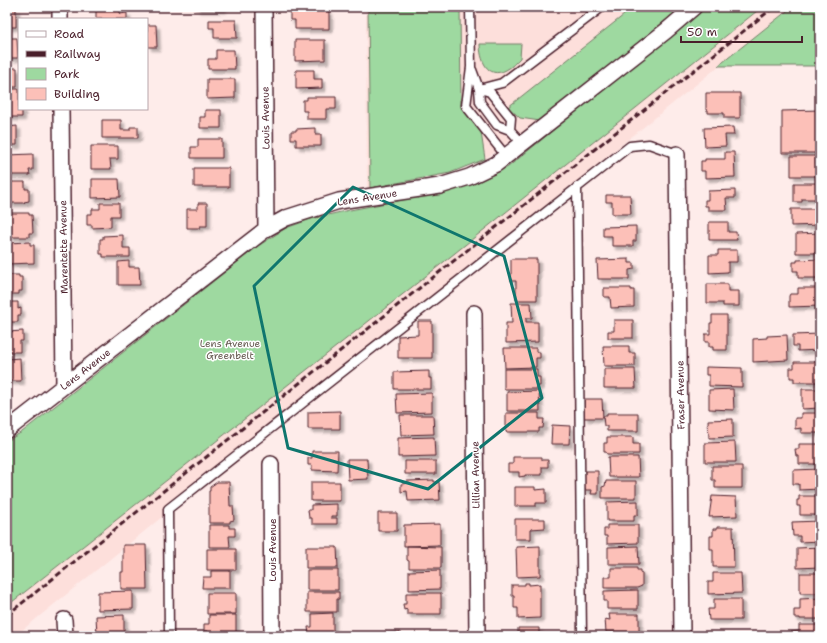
<svg xmlns="http://www.w3.org/2000/svg" width="827" height="643" font-family="'Shantell Sans',sans-serif">
<defs>
<filter id="shadow"><feDropShadow dx="3.5" dy="3.5" stdDeviation="1" flood-color="#0004"/></filter>
</defs>
<rect width="100%" height="100%" fill="#feecea"/>
<filter id="ink" filterUnits="userSpaceOnUse"><feTurbulence type="fractalNoise" baseFrequency=".025" numOctaves="2"/><feDisplacementMap in="SourceGraphic" scale="8" xChannelSelector="R" yChannelSelector="G"/><feConvolveMatrix kernelMatrix="1 2 1 2 8 2 1 2 1" color-interpolation-filters="sRGB"/></filter>
<g filter="url(#ink)">
<path fill="#fddfdb" d="M366,7H682L540,121L485,159L445,175L367,189Z
M762,7H792L15,636H7V606L440,265Z"/>
<path fill="#9ed9a0" stroke="#747c66" d="M368,7H460L461,106L481,132L485,159L450,173L370,188Z
M634,7H682L540,121L520,118L508,107Z
M705,7H762L440,265L7,606V441L22,432L258,246L286,228L311,219L345,211L448,191L478,182L508,167Z
M792,7H820V66H718Z
M480,44H521L520,58C516,62 512,67 506,70C487,80 480,59 480,44Z"/>
<path fill="#fcc0b8" stroke="#4a1f2b" filter="url(#shadow)" d="M96,7H120V14L127,13V19H102V18H96Z
M196,7H223V9H196Z
M7,9H16V27H7Z
M290,11H329V29H295V20H290Z
M209,20H236L237,38H214V28H209Z
M147,25H156L157,47H148Z
M7,38H17L18,58H7Z
M295,40H325V60L295,61Z
M216,50H234L235,69H208V59H216Z
M7,68H17V87H7Z
M296,70H314V79H322V88L296,89Z
M207,79H235V98L207,99Z
M7,89H19V109H22V117H7Z
M706,93H740V118H724V113H708V110H706Z
M307,97H336V109H326V119H307V111H303V100H307Z
M205,110H221V128H200V117H205Z
M820,110V153H782V111Z
M102,120H121V130H130V127H138V138H102Z
M17,126V145H7V127Z
M733,127L734,135H725L726,146L705,147L704,128Z
M315,128V134H321V146H296V139H291V131H296V129Z
M198,139H222V158H191V147H198Z
M91,146H118V159H110L111,169H91Z
M725,152H734L735,177L705,178V171H701V161H705V159H725Z
M33,154V170H29L30,175H7V155Z
M791,156H816V164H820V174H816V176H791Z
M194,168H229V187H194Z
M92,179H119L120,197L92,198Z
M7,182H25V189H29V201L24,202L25,203H7Z
M794,183H817V189H820V199H802V202H794Z
M735,190V198H726L727,210H708V206H705V200H708V191Z
M606,195H630L631,214H612V202H606Z
M100,203H119V216H111V227L92,228V225H87V214H92V209H100Z
M198,203H207V226H200V228H187V209H198Z
M791,209H816V213L820,212V225L791,226Z
M7,213H29V215H32L33,233H29V237H10V226L7,227Z
M709,222H728V232H736L737,240H709Z
M636,226V241H633V246H612V236H603V227Z
M820,233V253H796V234Z
M123,235V248H130V257H103V254H100V239H103V236Z
M30,242V245H34V263L7,264V243Z
M718,250H737V262H728V272L709,273V255H718Z
M511,259H537V300H516V281H511Z
M629,259V263H634V269L629,270V279H598L597,260Z
M820,259V278H798V271H793V262H797V260Z
M129,261V267H139L140,285H118V262Z
M7,275H19V277H22V291H19V294H7Z
M707,284H728V291H739V306H723V303H707Z
M604,288H631V290H634V307L611,308L610,297H604Z
M798,288H820V306L789,307V296L790,294H798Z
M7,302H18V309L21,308V315H18V322H7Z
M511,303H531L532,318H526V322H538V342L506,343V323H512Z
M712,315H727V350H713V347H709V342H705V334H710V323H712Z
M614,320H633V338H608V331H614Z
M418,321H432V358H398V336L418,335Z
M23,331V341H20V352H7V332Z
M820,334V350L798,351V346H793V335Z
M787,335L788,360L753,362V339L767,338V336Z
M603,346H629V353H635V366H604Z
M504,348H536V352H540V358H536V367L505,368Z
M20,358L21,381H7V359Z
M794,362H820V382H794V378H790V368H794Z
M706,367L742,368V387L709,386V375H706Z
M504,369H537V377H540V386H537V389H504Z
M604,369H635L636,388H604Z
M429,371V378H431V389H394V372Z
M733,389L734,410L709,409V390Z
M802,389H820V408L802,409Z
M539,391L540,411H507V392Z
M432,393V412L397,413L396,394Z
M584,399H602L603,418H584Z
M340,411V429H308V412Z
M506,413H539V419H544L543,428H539V432H506Z
M607,413H638V431H607V426H604L603,416H607Z
M801,413H820V433H801V428L795,429V418H801Z
M400,415H433L434,434L401,435Z
M733,419V437L709,438L708,420Z
M552,425L570,426L569,444H551Z
M434,437L435,456L398,457V438Z
M607,437H633V444H639V454H607L606,452H604V443H607Z
M735,442L736,462H705V443Z
M799,444H820V464H799V456H796L795,449H799Z
M312,451H338L337,471L312,470V465H308V458H312Z
M513,457H542V460H548V467H542V475H525V476L519,477V472H508V464H513Z
M608,457H638L639,477H609Z
M347,459H367L368,479L348,480Z
M405,461H436V474H405Z
M712,466H742V488H715V480H712Z
M820,469V489L799,490V484H793V470Z
M583,471H598V494H591L592,490H583Z
M434,480V482H439L440,500L408,501L407,491L401,492V484L407,483V481Z
M606,481H636V498H602V487L605,486Z
M217,482H229L230,506H233L234,520L230,521V523H209V491H210V487Z
M311,482H340V501H311Z
M515,487H535V490L546,489V503H536V506H515Z
M712,496L736,497L737,516L709,517Z
M799,496H820V515H800V506H797V500H799Z
M638,501V515H634V521H607V502Z
M337,504V516H331V518H337V524H312V518H309L308,510H311V505Z
M378,513H397V531H378Z
M515,519H545V528L531,529V539H515Z
M820,521V541L800,542V536H793L792,522Z
M440,524V545L404,546V525Z
M209,525H229V528H235V536H229L230,547H209Z
M607,525H638V543L607,544V536H604V529H607Z
M717,527H733L734,567H713V549H710V536H713V529H717Z
M123,545H146L147,589H121V572H123Z
M407,546L441,547V568H409V561L407,560Z
M540,546V576L517,577L516,547Z
M638,546L639,564H608V547Z
M306,547H337L338,568H306Z
M820,547V567L797,568V548Z
M207,549H236V570H207Z
M611,568H637V570H640V573H642V586L637,588H604V577H611Z
M307,570H338V590H307Z
M440,570V589L409,590V571Z
M211,571H230V588H202L203,577H211Z
M713,573H741L742,593L708,594V582H713Z
M800,573H820V593H800Z
M525,583H529V585L540,584V618L518,619V608H514V596H512V585H525Z
M638,590V609H607V601H604V591Z
M133,591V609L98,610V592Z
M307,592H339V599H337V612H307Z
M207,593H236V614H207Z
M406,593H441V614H407V609L404,610L403,604H406Z
M820,598V619H800V618H794V610H800V599Z
M714,599H741V620H709L708,609H714Z
M333,613V634H309L308,627H312V614Z
M609,614H639V632H606L605,619L610,620Z
M124,615V635H97L96,616Z
M209,615H236V635H208V631H204V624H209Z
M799,625H820V636H792L791,632L799,631Z
M518,628H539V636H518Z
M400,632V636H379V633Z"/>
<g fill="none" stroke-linecap="round" stroke-linejoin="round">
<defs>
<path id="service" d="M470,7L471,67L466,106L506,156
M472,70L479,89L480,102L497,125L510,130L522,143
M479,89L502,83L602,7
M480,89L490,92L511,118L510,130
M577,187L582,636
M169,636L168,509L630,146L649,144L677,154"/>
<path id="minor" d="M60,7V19
M264,7L266,229
M61,109L64,385
M677,154L682,636
M474,313L477,636
M7,430L266,229L286,218L339,201L440,186L469,177L496,164L666,31L694,7
M271,464L272,636
M64,620L65,636"/>
</defs>
<use href="#service" stroke="#4a1f2b" stroke-width="11"/>
<use href="#minor" stroke="#4a1f2b" stroke-width="18"/>
<use href="#service" stroke="#fff" stroke-width="8"/>
<use href="#minor" stroke="#fff" stroke-width="15"/>
<path stroke="#4a1f2b" stroke-width="3" stroke-dasharray="6 3" stroke-linecap="butt" d="M7,615L774,7"/>
</g>
</g>
<path fill="none" stroke="#0f766e" stroke-width="3" stroke-linejoin="round" d="M353,187L504,256L542,398L428,489L288,448L254,286Z"/>
<g text-anchor="middle" stroke-width="3" stroke-linejoin="round" paint-order="stroke">
<g font-size="10" fill="#4a1f2b" stroke="#fff">
<text transform="translate(265 118) rotate(-91)" y="4">Louis Avenue</text>
<text transform="translate(367 197) rotate(-9)" y="4">Lens Avenue</text>
<text transform="translate(63 247) rotate(-91)" y="4">Marentette Avenue</text>
<text transform="translate(85 369) rotate(-38)" y="4">Lens Avenue</text>
<text transform="translate(680 395) rotate(-91)" y="4">Fraser Avenue</text>
<text transform="translate(475 475) rotate(-91)" y="4">Lillian Avenue</text>
<text transform="translate(272 550) rotate(-90)" y="4">Louis Avenue</text>
</g>
<g font-size="10" fill="#63574e" stroke="#fff">
<text x="230" y="347">Lens Avenue<tspan x="230" dy="12">Greenbelt</tspan></text>
</g>
</g>
<rect width="827" height="643" fill="none" stroke="#fff" stroke-width="24"/>
<rect x="12" y="12" width="803" height="619" fill="none" stroke="#4a1f2b" stroke-width="1.5" filter="url(#ink)"/>
<rect x="18" y="18" width="130" height="92" fill="#ffffff" stroke="#b7a5aa"/>
<rect x="26" y="31" width="20" height="6" fill="#ffffff" stroke="#b7a5aa"/>
<text x="54" y="38" font-size="12" fill="#4a1f2b">Road</text>
<rect x="26" y="51" width="20" height="6" fill="#4a1f2b" stroke="#b7a5aa"/>
<text x="54" y="58" font-size="12" fill="#4a1f2b">Railway</text>
<rect x="26" y="68" width="20" height="12" fill="#9ed9a0" stroke="#b7a5aa"/>
<text x="54" y="78" font-size="12" fill="#4a1f2b">Park</text>
<rect x="26" y="88" width="20" height="12" fill="#fcc0b8" stroke="#b7a5aa"/>
<text x="54" y="98" font-size="12" fill="#4a1f2b">Building</text>
<path d="M681 36v6h121v-6" fill="none" stroke="#4a1f2b" stroke-width="2"/>
<text x="687" y="36" font-size="12" fill="#4a1f2b" stroke="#ffffff" stroke-width="3" paint-order="stroke">50 m</text>
</svg>
